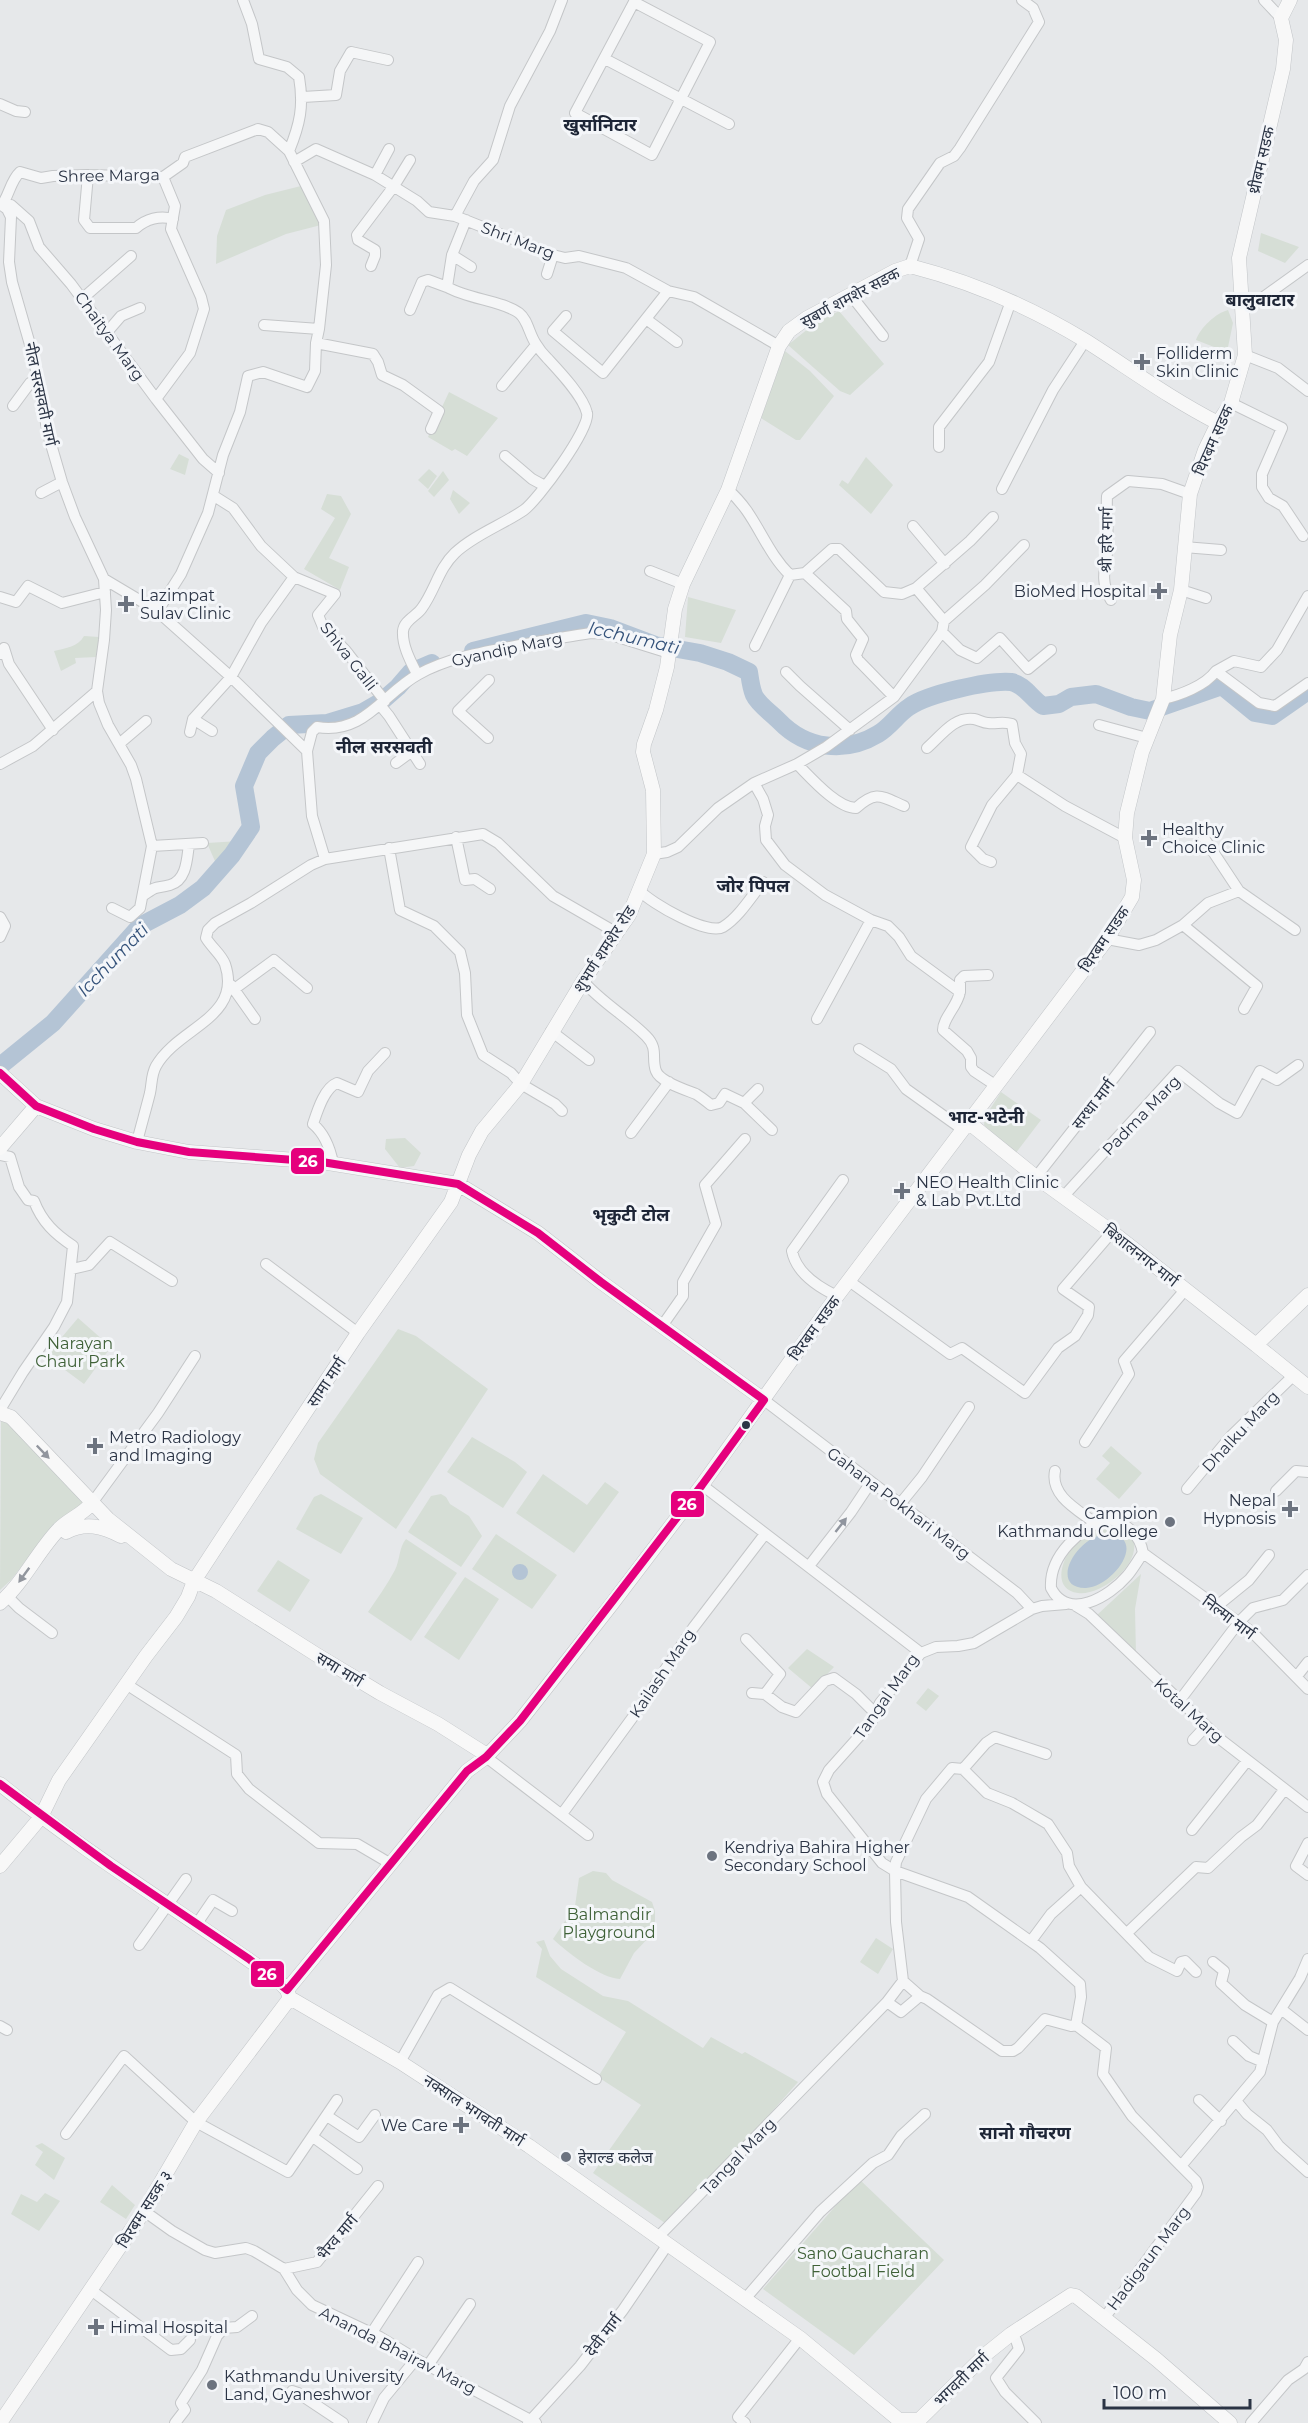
<svg xmlns="http://www.w3.org/2000/svg" width="1308" height="2423" font-family="Montserrat,'Noto Sans Devanagari',sans-serif">
<rect width="100%" height="100%" fill="#e6e8ea"/>
<path fill="#d6ded6" d="M301,186L321,225L286,234L216,264L217,236L226,210L265,195Z
M1261,233L1299,247L1285,263L1258,251Z
M1228,310L1233,323L1227,352L1196,340C1200,328 1216,313 1228,310Z
M839,311L884,364L850,395L840,391L788,345L814,324Z
M785,351L810,371L834,396L800,440H796L761,418Z
M449,392L498,418L467,456L455,449L452,451L428,437Z
M179,454L189,459L185,475L170,469Z
M866,457L893,485L871,514L839,485L842,480L848,484Z
M429,469L437,476L428,489L418,480Z
M443,471L449,480L434,497L428,491Z
M453,490L470,503L459,514L450,499Z
M327,494L341,496L351,514L329,558L349,567L340,590L304,569L335,518L321,509Z
M688,597L736,610L721,643L685,637Z
M84,636L99,637L96,657L75,658L76,663L61,671L54,651C66,648 78,647 84,636Z
M239,841L218,868L207,843Z
M1001,1092L1041,1120L1015,1154L984,1125L985,1117Z
M405,1138L421,1153L414,1166L400,1168L385,1149L386,1139Z
M78,1318L111,1347L84,1384L46,1356Z
M398,1329L416,1336L488,1389L396,1529L320,1474L314,1459L318,1443Z
M1,1421L9,1423L85,1502L44,1537L11,1580L0,1590Z
M472,1437L515,1462L527,1472L503,1508L447,1472Z
M1111,1446L1142,1473L1119,1499L1096,1479L1110,1463L1102,1456Z
M543,1474L587,1505L605,1482L619,1492L574,1553L516,1513Z
M321,1494L363,1518L341,1554L296,1529L314,1497Z
M441,1494L446,1497L450,1504L469,1516L482,1536L461,1567L408,1532L431,1496Z
M1109,1524C1114,1526 1122,1527 1126,1530C1154,1554 1104,1597 1078,1593C1052,1590 1061,1559 1074,1546C1084,1535 1095,1529 1109,1524Z
M496,1534L557,1575L532,1609L472,1569Z
M406,1539L457,1573L411,1641L368,1612C377,1599 387,1585 395,1570C400,1560 399,1547 406,1539Z
M278,1560L310,1580L290,1612L257,1591Z
M1141,1574L1135,1609L1136,1654L1097,1615Z
M465,1577L499,1599L459,1660L424,1637Z
M807,1649L834,1667L813,1689L788,1668Z
M928,1688L939,1696L926,1711L916,1703Z
M593,1871L606,1873L612,1880L652,1902L655,1911V1931L634,1953L620,1979C600,1978 568,1953 553,1939L575,1906L579,1878Z
M876,1938L893,1949L878,1974L860,1962Z
M544,1940L550,1956L561,1969L603,1996L628,2001L703,2048L711,2037L742,2054L745,2052L798,2082L740,2148L665,2223L593,2173L641,2105L598,2077L626,2032L536,1977L542,1949L536,1942Z
M42,2143L65,2158L54,2180L35,2165L43,2152L35,2146Z
M859,2179L944,2260L854,2355L763,2289Z
M112,2185L135,2205L126,2219L100,2202Z
M45,2193L60,2201L39,2231L11,2214L21,2194L37,2202Z"/>
<path fill="#b4c4d5" d="M1110,1533C1148,1540 1112,1587 1086,1588C1048,1589 1075,1535 1110,1533Z
M512 1572a8 8 0 1 1 16 0a8 8 0 1 1-16 0Z"/>
<g fill="none" stroke-linecap="round" stroke-linejoin="round">
<path stroke="#b4c4d5" stroke-width="18" d="M473,651L586,623L610,628L655,645L700,653L728,662L749,672C750,679 751,688 754,695C758,704 771,713 779,721C806,749 845,754 878,734C890,727 898,714 909,707C927,694 989,680 1011,682C1024,684 1032,699 1043,706L1059,704L1071,697L1096,694L1131,707L1150,711L1222,686L1255,713L1272,716L1308,691
M0,1066L53,1023L140,926L180,905L203,888L232,855L251,827L244,786L258,753L273,738L289,725L327,723L363,712L382,701L398,687L411,672L432,663"/>
<defs>
<path id="minor" d="M243,0L252,24L259,59L287,67L299,77C304,106 300,124 289,151
M1264,0L1281,18
M634,2L710,42L652,155L575,113Z
M605,59L729,124
M303,97L336,95L340,71L351,52L388,60
M0,104L16,111L25,112
M294,162L316,149L375,175L417,201L429,212L455,216L553,255L565,258L579,256L626,268L668,291L694,297L779,346
M88,175L84,220L90,228H136C146,219 160,215 173,219
M375,175L389,149
M0,204L7,209L11,217L9,262L12,282L33,355L48,434L62,482L75,517L104,579L106,610L104,640L97,691L33,746L0,764
M2,205C9,195 11,180 20,172L41,178L53,176L88,175L163,177L183,163L185,157L258,129L268,132L289,151L324,221L326,265L319,329L316,343L315,371L307,387L263,372L248,376L240,412L223,455L208,513L181,574L157,612
M5,205H11L29,221L39,247L71,284L156,399L203,459L219,473
M455,216L474,181L493,160L510,106L550,31L562,0
M452,255L471,267
M371,266L375,256V250L358,240L357,235L394,186L410,160
M910,266L919,239L907,218L908,209L940,163L954,156L960,148L1039,22L1033,8L1022,0
M547,274L553,255
M850,294L883,336
M82,299L131,256
M1241,308L1251,306L1308,265
M410,310L422,282L428,280L447,287
M566,316L553,331L603,373L668,291
M646,319L677,342
M264,325L319,329
M108,331L121,316L140,308
M316,343L373,354L378,362L382,375L403,385L439,411L431,429
M1245,355L1278,368L1308,391
M502,386L536,345
M156,399L190,353L204,309L201,297L171,229L175,206L163,177
M1231,403L1282,428L1262,474V487L1269,498L1283,506L1303,536
M13,406L30,383L38,378
M939,447V427L989,362L1011,301
M505,456L532,479L545,486
M1002,489L1053,390L1085,341
M728,490C756,513 764,550 790,575L805,573L832,549H839L884,592L902,594L916,588L944,621
M41,493L62,482
M214,496L233,508L261,546L294,577L335,594L318,615L323,627L346,651L385,701
M913,526L945,564
M1184,547L1221,550
M650,571L683,584
M805,573L846,611L847,619L863,639L856,655L858,660L894,697
M104,579L156,610L231,677L307,751L312,816L325,859L483,834L498,843L553,896L617,933
M916,588L970,541L993,517
M1181,590L1206,598
M0,597L16,602L28,586L62,603L105,592
M1111,600C1101,584 1104,571 1107,554C1109,540 1106,512 1107,496L1128,481L1162,484L1190,494
M942,632L960,650L977,658L1000,638L1028,669L1051,650
M755,646L790,575
M0,654L4,648L9,664L53,730
M1216,671L1234,661L1261,667L1277,650L1308,596
M786,672L800,686L850,730
M417,674C411,662 402,646 403,631C404,620 417,616 422,608C435,590 439,568 455,553C474,535 502,525 524,510C537,501 591,428 587,413C583,396 559,371 547,358C543,354 539,349 536,344C529,334 528,320 519,313C503,301 468,299 447,287L452,255L466,220
M97,691L99,703L108,725L131,765L136,779L152,846L140,908L130,917L112,908
M1163,699C1180,695 1205,686 1216,671L1259,703L1275,706L1308,683
M380,705L389,716L420,764
M193,719L212,731
M1099,725L1147,738
M190,732L193,719L231,677L261,623L294,577
M488,738L458,711L489,680
M119,744L146,721
M927,748C941,736 954,716 974,719C979,720 983,723 988,723C997,724 1003,721 1012,724L1015,743L1021,754L1017,775
M307,751L312,732L317,727C365,735 383,693 419,674C450,657 485,652 520,645C544,641 568,636 592,633L608,634L669,653
M396,763L411,752
M797,764C811,778 837,808 856,808C876,790 881,796 904,806
M754,783L763,799L768,815L765,826L766,840L785,865L825,895L871,920L888,926L899,937L911,956L960,992C957,1007 943,1018 943,1030L967,1051L971,1058V1067L974,1071L995,1085
M456,837L465,880L475,879L490,889
M1204,838L1239,891
M152,846L203,843
M389,848L400,910L434,926L460,952L465,973L467,1015L483,1055L511,1073L521,1084L555,1104L562,1111
M654,854L667,852L678,847L718,808L754,783L797,764L826,747L894,697L942,632L944,621L985,585L1024,545
M991,862L983,859L971,847L992,805L1017,775L1065,806L1125,838
M640,891C651,903 708,936 723,927C739,917 751,897 763,882
M144,895C159,884 156,889 170,885C187,880 187,858 189,844
M0,917L5,926L0,937
M1183,925L1257,986L1244,1009
M1107,939L1139,945L1156,940L1183,925L1208,903L1239,891L1295,930
M583,981C601,1002 626,1016 646,1036C659,1049 651,1058 656,1071C660,1082 686,1090 696,1094C701,1097 706,1101 711,1105L719,1103L725,1094L744,1103L772,1130
M231,985L255,1019
M233,990L274,960L307,988
M960,992V980L964,976L988,975
M817,1019L871,920
M551,1031L589,1060
M859,1049L891,1069L906,1089L962,1129
M744,1103L758,1089
M631,1133L669,1082
M137,1142C141,1126 146,1109 150,1093C152,1084 151,1075 156,1066C178,1027 243,1018 225,964C221,954 212,948 206,938L208,930L215,923L251,903L311,865L325,859
M0,1155L10,1157L19,1187L28,1200L34,1201C42,1222 55,1234 73,1246L67,1302L54,1327L23,1372L0,1410
M333,1163C330,1148 325,1134 313,1124C317,1112 324,1088 337,1083L358,1092L368,1071L385,1053
M1036,1177L1150,1032
M1063,1197L1178,1071L1219,1103L1237,1113L1260,1071L1277,1080L1298,1065
M266,1264L358,1333
M72,1269L89,1265L110,1242L172,1281
M849,1281L950,1354L962,1348L1025,1393L1058,1348L1075,1336L1088,1315L1089,1307L1063,1289L1112,1232
M837,1296C818,1287 796,1272 792,1251L843,1180
M662,1326L683,1296V1282L716,1224L705,1185L745,1139
M764,1400L1017,1593L1032,1609
M1085,1442L1129,1374L1124,1361L1185,1290
M1055,1471C1050,1496 1078,1510 1095,1523
M1187,1489L1231,1436L1293,1376
M1276,1491L1296,1471L1308,1472
M92,1503L158,1413L195,1356
M900,1504L922,1477L969,1407
M1109,1519C1127,1523 1140,1535 1143,1553C1138,1560 1133,1569 1127,1576C1110,1596 1068,1622 1051,1588C1049,1556 1080,1527 1109,1519Z
M1143,1553L1252,1632L1308,1689
M809,1566L851,1512L871,1482
M7,1596L19,1608L52,1633
M1076,1606L1089,1614L1220,1739L1308,1807
M1217,1606L1249,1580L1269,1555
M746,1639L780,1674L765,1694
M921,1653L936,1647L958,1646L974,1643L1032,1609L1042,1606L1066,1604
M1297,1676L1308,1662
M126,1684L236,1755L237,1774L249,1789L319,1843L357,1844L391,1864
M752,1693L765,1694L782,1707L796,1712L825,1681L834,1678L856,1694L875,1713
M1180,1700L1239,1622L1253,1608L1283,1600L1308,1575
M1193,1740L1206,1726
M1046,1754L995,1737L986,1743L963,1769L952,1768L926,1799L896,1862L895,1871L968,1897L1040,1948L1080,1984L1081,1997L1076,2025
M486,1757L588,1835
M963,1769L987,1793L1012,1803L1048,1824L1067,1853L1069,1866L1081,1887L1051,1914L1031,1941
M562,1814L638,1710L693,1628L765,1534
M1192,1830L1247,1761
M1308,1843L1296,1866L1308,1875
M1081,1887L1149,1957L1177,1971L1181,1962L1185,1961L1196,1972
M196,1925L213,1900L232,1911
M1127,1933L1196,1867L1208,1868L1241,1837L1257,1825L1284,1790
M139,1945L186,1879
M1213,1962L1224,1971L1221,1983L1245,2005L1273,2022
M903,1981L920,1996
M887,2002L901,2012L920,1996L927,1999L1002,2051H1013L1018,2048L1045,2019L1071,2026L1076,2025L1106,2048L1103,2074L1132,2116L1181,2166
M1281,2009L1308,2030
M0,2026L7,2030
M1233,2041L1249,2056L1263,2062
M400,2062L438,1995L450,1988L596,2079
M1199,2100L1221,2121
M1237,2102L1247,2114L1267,2130L1279,2146L1308,2172
M327,2116L359,2137L375,2115
M66,2134L124,2056L196,2122L288,2172L337,2100
M313,2137L357,2169
M144,2211L172,2231L205,2250L215,2253L246,2248L254,2251L284,2269L297,2290L312,2305L380,2337L416,2359L536,2423
M658,2237L887,2002L903,1981L896,1922L895,1871L882,1863L827,1794L823,1782L829,1770L871,1723L880,1703L921,1653L702,1485
M284,2269L317,2262L378,2186
M91,2290L171,2350L181,2349L190,2340
M745,2299L820,2212L873,2163L888,2155L901,2136L925,2114
M1105,2317L1196,2193L1198,2187L1196,2181L1181,2166L1260,2072L1273,2022L1300,1978L1308,1959
M371,2334L418,2262
M1011,2334L1016,2340L1019,2349L996,2378L1005,2392L1036,2423
M429,2364L470,2304
M288,2397L292,2391L298,2393L343,2423
M175,2423L185,2410L181,2403L202,2370L217,2336L224,2328L237,2327L252,2316
M372,2423L384,2398L416,2359
M528,2423L580,2366L623,2310L668,2244
M745,2423L738,2417L800,2338
M1251,2423L1288,2380L1304,2369L1308,2362"/>
<path id="major" d="M0,1073L36,1106L94,1129L137,1142L189,1152L322,1162L458,1184L538,1233L601,1282L764,1400
M968,1122L1036,1177L1112,1232L1256,1345L1308,1295
M0,1148L36,1106
M1256,1345L1308,1387
M0,1413L11,1417L108,1519L171,1569L216,1591L317,1655L380,1693L438,1724L487,1755
M66,1532C85,1522 102,1526 121,1536
M0,1603C24,1582 37,1552 59,1529C69,1519 82,1515 92,1503
M0,1784C89,1856 187,1915 280,1982L287,1990L290,1998L400,2062L529,2146L800,2338L899,2420H919L986,2354L1011,2334L1071,2295L1076,2296L1156,2359L1230,2423
M0,1866L41,1817L59,1780L146,1656L176,1617L188,1597L194,1581L228,1529L358,1333L451,1202L469,1155L482,1131L521,1084L583,981L629,915L654,854L653,790L643,752L644,744L656,710L667,667L675,609L683,584L728,490L779,346L789,331L807,318L895,271L910,266C972,282 1032,308 1086,341C1130,369 1171,399 1218,423
M287,1990L467,1771L486,1757L520,1721L611,1605L702,1485L837,1296L1107,939L1132,897L1134,880L1125,838L1127,813L1142,752L1163,699L1170,635L1181,590L1190,494L1205,450L1218,423L1231,403L1245,355L1239,258L1283,69L1286,40L1281,18L1290,0
M0,2423L144,2211L196,2122L290,1998"/>
</defs>
<use href="#minor" stroke="#c4c6c8" stroke-width="12"/>
<use href="#major" stroke="#c2c5c8" stroke-width="15"/>
<use href="#minor" stroke="#f5f6f7" stroke-width="10"/>
<use href="#major" stroke="#f8f8f8" stroke-width="14"/>
<defs>
<path id="bus-1" d="M0,1073L36,1106L94,1129L137,1142L189,1152L322,1162L458,1184L538,1233L601,1282L764,1400L702,1485L520,1721L486,1757L467,1771L287,1990L249,1959L111,1866L0,1784"/>
</defs>
<use href="#bus-1" stroke="#f4f6f9" stroke-width="12"/>
<use href="#bus-1" stroke="#e5007d" stroke-width="8"/>
</g>
<defs><path id="oneway-solid" d="M-6-.8H1V-3.2L6.5 0L1 3.2V.8H-6Z" transform="scale(1.5)"/></defs>
<g fill="#92969e">
<use href="#oneway-solid" transform="translate(43 1452) rotate(46)"/>
<use href="#oneway-solid" transform="translate(24 1575) rotate(126)"/>
</g>
<use fill="#90959e" href="#oneway-solid" transform="translate(841 1525) rotate(-52)"/>
<g fill="#6c737f" stroke="#f4f6f9" stroke-width="2">
<path d="M1139 353h6v6h6v6h-6v6h-6v-6h-6v-6h6z"/>
<path d="M1156 582h6v6h6v6h-6v6h-6v-6h-6v-6h6z"/>
<path d="M123 595h6v6h6v6h-6v6h-6v-6h-6v-6h6z"/>
<path d="M1146 829h6v6h6v6h-6v6h-6v-6h-6v-6h6z"/>
<path d="M899 1182h6v6h6v6h-6v6h-6v-6h-6v-6h6z"/>
<path d="M92 1437h6v6h6v6h-6v6h-6v-6h-6v-6h6z"/>
<path d="M1287 1500h6v6h6v6h-6v6h-6v-6h-6v-6h6z"/>
<circle cx="1170" cy="1522" r="6"/>
<circle cx="712" cy="1856" r="6"/>
<path d="M458 2116h6v6h6v6h-6v6h-6v-6h-6v-6h6z"/>
<circle cx="566" cy="2157" r="6"/>
<path d="M93 2318h6v6h6v6h-6v6h-6v-6h-6v-6h6z"/>
<circle cx="212" cy="2385" r="6"/>
</g>
<circle fill="#2b3445" stroke="#f4f6f9" stroke-width="2" cx="746" cy="1425" r="5"/>
<g text-anchor="middle" stroke-width="6" stroke-linejoin="round" paint-order="stroke">
<g font-size="16" fill="#2b3445" stroke="#f4f6f9">
<text transform="translate(1261 160) rotate(-77)" y="6">थ्रीबम सडक</text>
<text transform="translate(109 175) rotate(-1)" y="6">Shree Marga</text>
<text transform="translate(518 240) rotate(21)" y="6">Shri Marg</text>
<text transform="translate(850 297) rotate(-28)" y="6">सुबर्ण शमशेर सडक</text>
<text transform="translate(110 336) rotate(54)" y="6">Chaitya Marg</text>
<text transform="translate(41 394) rotate(78)" y="6">नील सरसवती मार्ग</text>
<text transform="translate(1213 440) rotate(-66)" y="6">थिरबम सडक</text>
<text transform="translate(1106 540) rotate(-89)" y="6">श्री हरि मार्ग</text>
<text transform="translate(507 649) rotate(-12)" y="6">Gyandip Marg</text>
<text transform="translate(349 656) rotate(52)" y="6">Shiva Galli</text>
<text transform="translate(1104 939) rotate(-56)" y="6">थिरबम सडक</text>
<text transform="translate(604 949) rotate(-57)" y="6">शुभर्ण शमशेर रोड</text>
<text transform="translate(1093 1104) rotate(-52)" y="6">सरधा मार्ग</text>
<text transform="translate(1141 1115) rotate(-46)" y="6">Padma Marg</text>
<text transform="translate(1141 1255) rotate(38)" y="6">बिशालनगर मार्ग</text>
<text transform="translate(814 1328) rotate(-54)" y="6">थिरबम सडक</text>
<text transform="translate(326 1382) rotate(-56)" y="6">सामा मार्ग</text>
<text transform="translate(1240 1431) rotate(-47)" y="6">Dhalku Marg</text>
<text transform="translate(899 1503) rotate(37)" y="6">Gahana Pokhari Marg</text>
<text transform="translate(1229 1617) rotate(37)" y="6">निल्मा मार्ग</text>
<text transform="translate(340 1669) rotate(31)" y="6">समा मार्ग</text>
<text transform="translate(662 1673) rotate(-56)" y="6">Kailash Marg</text>
<text transform="translate(886 1696) rotate(-55)" y="6">Tangal Marg</text>
<text transform="translate(1189 1710) rotate(42)" y="6">Kotal Marg</text>
<text transform="translate(474 2110) rotate(33)" y="6">नक्साल भगवती मार्ग</text>
<text transform="translate(738 2156) rotate(-46)" y="6">Tangal Marg</text>
<text transform="translate(144 2209) rotate(-58)" y="6">थिरबम सडक ३</text>
<text transform="translate(337 2237) rotate(-50)" y="6">भैरव मार्ग</text>
<text transform="translate(1148 2258) rotate(-53)" y="6">Hadigaun Marg</text>
<text transform="translate(603 2335) rotate(-52)" y="6">देवी मार्ग</text>
<text transform="translate(398 2350) rotate(27)" y="6">Ananda Bhairav Marg</text>
<text transform="translate(961 2379) rotate(-44)" y="6">भगवती मार्ग</text>
</g>
<g font-size="16" fill="#2b3445" stroke="#f4f6f9" text-anchor="start">
<text x="1156" y="359">Folliderm<tspan x="1156" dy="18">Skin Clinic</tspan></text>
<text x="1146" y="597" text-anchor="end">BioMed Hospital</text>
<text x="140" y="601">Lazimpat<tspan x="140" dy="18">Sulav Clinic</tspan></text>
<text x="1162" y="835">Healthy<tspan x="1162" dy="18">Choice Clinic</tspan></text>
<text x="916" y="1188">NEO Health Clinic<tspan x="916" dy="18">&amp; Lab Pvt.Ltd</tspan></text>
<text x="109" y="1443">Metro Radiology<tspan x="109" dy="18">and Imaging</tspan></text>
<text x="1276" y="1506" text-anchor="end">Nepal<tspan x="1276" dy="18">Hypnosis</tspan></text>
<text x="1158" y="1519" text-anchor="end">Campion<tspan x="1158" dy="18">Kathmandu College</tspan></text>
<text x="724" y="1853">Kendriya Bahira Higher<tspan x="724" dy="18">Secondary School</tspan></text>
<text x="448" y="2131" text-anchor="end">We Care</text>
<text x="578" y="2163">हेराल्ड कलेज</text>
<text x="110" y="2333">Himal Hospital</text>
<text x="224" y="2382">Kathmandu University<tspan x="224" dy="18">Land, Gyaneshwor</tspan></text>
</g>
<g font-size="16" fill="#3f6138" stroke="#f4f6f9">
<text x="80" y="1349">Narayan<tspan x="80" dy="18">Chaur Park</tspan></text>
<text x="609" y="1920">Balmandir<tspan x="609" dy="18">Playground</tspan></text>
<text x="863" y="2259">Sano Gaucharan<tspan x="863" dy="18">Footbal Field</tspan></text>
</g>
<g font-size="18" font-weight="bold" fill="#1d2536" stroke="#f4f6f9">
<text x="600" y="131">खुर्सानिटार</text>
<text x="1260" y="306">बालुवाटार</text>
<text x="384" y="753">नील सरसवती</text>
<text x="753" y="892">जोर पिपल</text>
<text x="986" y="1123">भाट-भटेनी</text>
<text x="631" y="1221">भृकुटी टोल</text>
<text x="1025" y="2139">सानो गौचरण</text>
</g>
<g font-size="18" font-style="italic" fill="#34527a" stroke="#f4f6f9">
<text transform="translate(634 638) rotate(13)" y="6">Icchumati</text>
<text transform="translate(113 960) rotate(-46)" y="6">Icchumati</text>
</g>
</g>
<g stroke="#f4f6f9" stroke-width="2">
<rect x="290" y="1147" width="35" height="28" rx="6" fill="#e5007d"/>
<rect x="670" y="1490" width="35" height="28" rx="6" fill="#e5007d"/>
<rect x="250" y="1960" width="35" height="28" rx="6" fill="#e5007d"/>
</g>
<g font-size="16" text-anchor="middle" font-weight="bold" fill="#fff">
<text x="308" y="1167">26</text>
<text x="687" y="1510">26</text>
<text x="267" y="1980">26</text>
</g>
<path d="M1104 2399v9h146v-9" fill="none" stroke="#2b3445" stroke-width="3"/>
<text x="1113" y="2399" font-size="18" fill="#2b3445" stroke="#f4f6f9" stroke-width="4.5" paint-order="stroke">100 m</text>
</svg>
